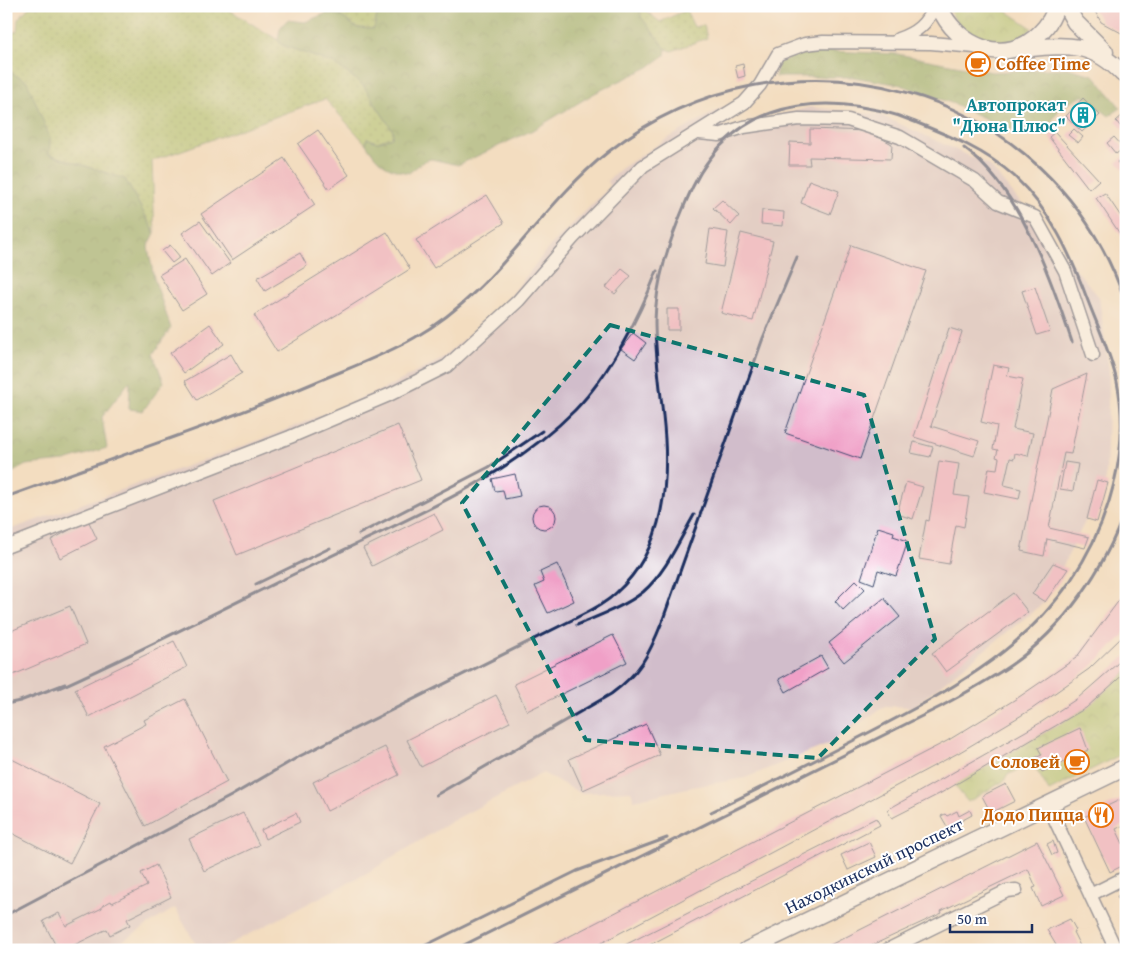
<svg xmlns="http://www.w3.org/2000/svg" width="1132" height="956" font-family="'Gentium Book Plus',serif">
<defs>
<pattern id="grass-dots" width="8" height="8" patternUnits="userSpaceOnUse" patternTransform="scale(1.25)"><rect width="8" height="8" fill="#a3c169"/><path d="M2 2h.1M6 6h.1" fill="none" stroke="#849d5a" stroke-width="1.8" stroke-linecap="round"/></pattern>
<pattern id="forest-crowns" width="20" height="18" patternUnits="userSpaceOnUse" patternTransform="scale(1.25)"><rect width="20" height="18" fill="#82a75d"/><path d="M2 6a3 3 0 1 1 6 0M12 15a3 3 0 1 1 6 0" fill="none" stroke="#6a8850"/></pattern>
<pattern id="park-crowns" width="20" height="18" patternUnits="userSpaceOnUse" patternTransform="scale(1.25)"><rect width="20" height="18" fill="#a3c169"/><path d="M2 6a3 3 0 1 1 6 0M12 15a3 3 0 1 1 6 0" fill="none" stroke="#849d5a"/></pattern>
</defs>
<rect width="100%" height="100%" fill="#fff"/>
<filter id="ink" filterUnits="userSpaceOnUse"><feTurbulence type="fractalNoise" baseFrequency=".02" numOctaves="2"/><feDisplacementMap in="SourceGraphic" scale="10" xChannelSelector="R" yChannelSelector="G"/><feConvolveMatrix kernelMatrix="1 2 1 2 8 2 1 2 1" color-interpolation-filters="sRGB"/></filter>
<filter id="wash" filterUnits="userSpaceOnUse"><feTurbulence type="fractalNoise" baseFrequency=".0096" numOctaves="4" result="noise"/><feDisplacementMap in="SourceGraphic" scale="20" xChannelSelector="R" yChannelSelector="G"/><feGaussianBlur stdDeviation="1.12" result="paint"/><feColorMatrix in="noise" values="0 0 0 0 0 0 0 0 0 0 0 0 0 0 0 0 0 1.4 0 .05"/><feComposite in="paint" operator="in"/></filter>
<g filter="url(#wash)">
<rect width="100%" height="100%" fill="#f3ddc0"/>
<path fill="#d1bdcb" d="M723,107L727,114L718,142L755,122L810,107L880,115L989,165L1099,297L1109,371L1106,479L1045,602L913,707L885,706L827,745L745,778L692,787L634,800L631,791L580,793L543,773L452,821L369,872L218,950H199L175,908L108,950H6V531L271,436L388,387L440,360L501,308L550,246L610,187L607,181L622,168L665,140Z"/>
<path fill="url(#grass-dots)" stroke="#5f7864" d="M30,6H223L278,40L282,45L335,64L363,85L393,131L392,137L377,142L367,138L366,144L325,99L152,161L155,233L125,179L49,154L50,138L6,70V35L17,31L18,19Z
M326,6H376L377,15L374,29L357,28L339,15L327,13Z
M639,6H645L646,11L660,22L686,10L694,27L704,25L707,38L672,51L666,49L641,17Z"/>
<path fill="url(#forest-crowns)" stroke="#4e6b5e" d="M376,6H639L641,17L666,49L665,55L649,67L595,93L533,130L458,165L431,159L424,161L409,173C386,169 379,164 366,144L367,138L377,142L392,137L393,131L363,85L335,64L282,45L278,40L280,28L287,20L305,22L327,13L339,15L357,28L374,29L377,15Z
M831,51L897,54L992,72L1067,68L1094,75L1121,108L1109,116L1083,96L1060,108L1043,135L1005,128L954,104L901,85L853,77H775L778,63C796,54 811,52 831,51Z
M6,70L27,81L50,138L49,154L125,179L155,233L148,247L154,278L171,328L153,354L164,382L143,411L129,409L130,381L102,417L107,448L65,461L26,465L6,476Z"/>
<path fill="url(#park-crowns)" stroke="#5f7864" d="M948,6H999L1032,28C1015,51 974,43 958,24C954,19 951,12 948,6Z
M1126,672V752L1049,791L1033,764L1007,775L1004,781L968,802L954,785L1086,708Z"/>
<g id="blocks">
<path fill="#f0a0c7" d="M1092,6H1126L1125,35L1101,22Z
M743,64L745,76L738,78L735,66Z
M1083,98L1100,115L1082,132L1066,116Z
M1123,115L1126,118V133L1116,121Z
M810,129L868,131L892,144L891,159L809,157L810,165H789L790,142L810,143Z
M1074,129L1083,137L1078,143L1068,135Z
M318,130L349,175L329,189L298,144Z
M1055,132L1099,180L1089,189L1049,137Z
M1114,137L1124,148L1116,154L1107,143Z
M1126,155V172L1117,162Z
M284,158L315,205L232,260L201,214Z
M809,180L839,191L830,214L801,203Z
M1105,193L1126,224V243L1096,198Z
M487,195L504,223L434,268L416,240Z
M722,200L739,216L731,225L713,208Z
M762,210L784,212L783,226L761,224Z
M200,221L230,263L212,276L182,233Z
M710,229L728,232L723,267L705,264Z
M387,232L410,269L277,352L254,315Z
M741,233L773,241L753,321L721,313Z
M170,245L180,257L172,263L162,251Z
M851,245L926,271L860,459L785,433Z
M300,253L307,266L265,291L257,278Z
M185,259L207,294L182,310L159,275Z
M622,269L631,276L615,294L606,287Z
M1035,287L1050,331L1037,335L1022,291Z
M667,309H679V330H667Z
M210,324L224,344L184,373L170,353Z
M949,328L962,332L931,426L979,441L974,456L914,437Z
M633,333L646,343L635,359L621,349Z
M231,354L242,373L197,400L185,381Z
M993,365L1009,368L1007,376L1023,379L1013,429L1033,433L1028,456L1015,453L1014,459L1010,458L1004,485L1021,489L1019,499L984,492L989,468L997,469L999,458L996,457L998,450L993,449L997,426L981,422Z
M1087,374L1071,454L1064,453L1049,528L1089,537L1085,548L1047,539L1044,556L1021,551L1053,389Z
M398,425L421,480L237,555L214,501Z
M914,442L933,447L930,457L911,453Z
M939,461L959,464L954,495L969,497L964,527L956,525L949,564L919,559L926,520L929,521Z
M1065,462L1078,464L1073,491L1060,489Z
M515,474L520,496L505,499L503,490L495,491L492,479Z
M1097,480L1108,483L1097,522L1087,519Z
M906,482L923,487L913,519L897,514Z
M532 517a12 12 0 1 1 24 0a12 12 0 1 1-24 0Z
M434,513L443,530L372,566L363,548Z
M88,520L97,539L60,558L51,540Z
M878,527L894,532L893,536L908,541L896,576L878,570L874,584L861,579Z
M1053,563L1068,569L1045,602L1032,594Z
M557,564L574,601L548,613L535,586L544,582L540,572Z
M856,580L865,589L843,610L835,601Z
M1126,591V630L1122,637L1089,669L1032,709L960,752L588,950H543L947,741L1019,697L1076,658Z
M1013,593L1028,612L946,672L932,653Z
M884,598L900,617L844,662L829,643Z
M70,606L86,644L6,678V633Z
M613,635L627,662L527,711L514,684Z
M174,641L187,667L89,717L75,689Z
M821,656L828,668L786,692L779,679Z
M1126,656V672L1086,708L941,793L892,818L887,810L1040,723L1078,698Z
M496,695L510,722L421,767L407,740Z
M185,699L227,782L145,826L104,746L146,724L144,720Z
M646,724L660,755L583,790L569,759Z
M1080,728L1088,750L1042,772L1035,758L1042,755L1038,748Z
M385,747L399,775L327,811L313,782Z
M6,756L100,804L70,863L6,830Z
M1006,784L1015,801L991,813L982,796Z
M1126,797V824L1116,829L1126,850V864L1110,872L1084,817Z
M970,810L972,815L948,828L941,816L945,814L947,816L957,811L959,816Z
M243,813L259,845L204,871L189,839Z
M296,813L300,822L265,839L261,830Z
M876,818L880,825L640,950H615Z
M1037,841L1064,895L1041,906L1033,888L1036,887L1028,869L941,911L942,913L862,950H820Z
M1053,841L1057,853L1052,855L1047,844Z
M869,842L876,857L848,870L841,855Z
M156,865L171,897L127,919L130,925L110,935L107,929L64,950H58L43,921L59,913L66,926L102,908V906L111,901L112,903L147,886L141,873Z
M1126,892V914L1117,896Z
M1070,919L1076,930L1073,932L1082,950H1059L1047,930Z"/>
</g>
</g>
<g filter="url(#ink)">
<use href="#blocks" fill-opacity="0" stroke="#3b496d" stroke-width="1"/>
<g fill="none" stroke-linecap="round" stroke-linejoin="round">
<defs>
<path id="minor" d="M898,39C916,33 927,24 934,6
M699,133L719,135L744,127L799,119L848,120L900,137L975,181L998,202L1035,217L1065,271L1093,355
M6,547L290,437L389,395L447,366L518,301L573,238L643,166L744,103L760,85L778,54L805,44L823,42L931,43L975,47
M1048,805L1116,950
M1090,895L1126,877
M887,950L1007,891L1016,890"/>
<path id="major" d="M939,6C956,47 1006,68 1040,33C1047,26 1054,16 1056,6
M1066,6L1075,22L1105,52
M1020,49C1064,45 1091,40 1123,74
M747,950L1126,767"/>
</defs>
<use href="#minor" stroke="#3b496d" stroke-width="15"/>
<use href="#major" stroke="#3b496d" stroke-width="19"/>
<use href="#minor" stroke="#fff" stroke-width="12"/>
<use href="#major" stroke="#fff" stroke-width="16"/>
<path stroke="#1b2f5e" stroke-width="3" d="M964,148C1021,190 1050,277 1072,342
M6,497C110,459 215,425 316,382C349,368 383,356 414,338C499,290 536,209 608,152C788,11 1054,84 1126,304
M359,534L489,467L542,431
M256,584L330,548
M577,625C598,616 624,607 643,592C666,572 679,541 694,515
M59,688C146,649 231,604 317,563C404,520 506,480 575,410C610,374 639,317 657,271
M6,704L20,701L65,684
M436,795L611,694C640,673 649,655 662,622L763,338L797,257
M6,915L231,796L300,756L572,620C587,612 604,605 616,593C666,548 670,478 663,416C660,385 655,353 655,321C656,280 669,242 685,204C701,164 728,128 771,113C816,97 872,104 915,122C950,136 985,150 1014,176C1051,211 1070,253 1088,301C1098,327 1111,354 1117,382C1131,449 1109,524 1071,580C1021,654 943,694 866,734C814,761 763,787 711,812
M416,950L577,871L667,838
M454,950L942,706C965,693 989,680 1011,665C1064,628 1105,569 1126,508"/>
</g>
</g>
<path d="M0 0H1132V956H0ZM610,325L864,395L935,639L818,758L586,740L462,503Z" fill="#f3ddc0" fill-opacity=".55" fill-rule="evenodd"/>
<path fill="none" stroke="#0f766e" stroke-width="4" stroke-dasharray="10 6" stroke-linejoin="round" d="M610,325L864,395L935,639L818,758L586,740L462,503Z"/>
<defs>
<symbol id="cafe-ring" viewBox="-11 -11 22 22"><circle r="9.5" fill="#fff" stroke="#e8710a" stroke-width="1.5"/><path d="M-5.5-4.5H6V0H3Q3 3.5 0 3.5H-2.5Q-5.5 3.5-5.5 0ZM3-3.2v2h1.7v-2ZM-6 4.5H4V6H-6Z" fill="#e8710a"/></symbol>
<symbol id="building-ring" viewBox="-11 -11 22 22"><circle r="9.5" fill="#fff" stroke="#0f9aa8" stroke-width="1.5"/><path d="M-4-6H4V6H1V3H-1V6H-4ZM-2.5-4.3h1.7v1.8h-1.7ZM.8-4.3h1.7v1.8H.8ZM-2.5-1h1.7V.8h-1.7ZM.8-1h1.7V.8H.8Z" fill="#0f9aa8"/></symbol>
<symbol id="restaurant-ring" viewBox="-11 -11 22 22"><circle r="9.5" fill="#fff" stroke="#e8710a" stroke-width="1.5"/><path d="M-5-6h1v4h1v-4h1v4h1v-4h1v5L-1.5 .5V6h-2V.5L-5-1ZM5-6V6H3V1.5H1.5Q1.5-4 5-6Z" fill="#e8710a"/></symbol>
</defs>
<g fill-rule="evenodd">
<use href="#cafe-ring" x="964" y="50" width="28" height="28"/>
<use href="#building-ring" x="1069" y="101" width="28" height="28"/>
<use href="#cafe-ring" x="1063" y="748" width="28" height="28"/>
<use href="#restaurant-ring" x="1087" y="801" width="28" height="28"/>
</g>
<g text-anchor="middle" stroke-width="4" stroke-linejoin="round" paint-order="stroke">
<g font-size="18" font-weight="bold" fill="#c56008" stroke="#fff" text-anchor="end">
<text x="996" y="70" text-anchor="start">Coffee Time</text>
<text x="1060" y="768">Соловей</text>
<text x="1084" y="821">Додо Пицца</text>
</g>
<g font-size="18" font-weight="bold" fill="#0d838f" stroke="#fff" text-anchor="end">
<text x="1066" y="111">Автопрокат<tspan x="1066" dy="21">"Дюна Плюс"</tspan></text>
</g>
<g font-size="18" fill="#1b2f5e" stroke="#fff">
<text transform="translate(874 866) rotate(-26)" y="6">Находкинский проспект</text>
</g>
</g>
<rect width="1132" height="956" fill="none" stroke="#fff" stroke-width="25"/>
<path d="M950 924v8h82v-8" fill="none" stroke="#1b2f5e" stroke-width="2.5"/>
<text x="957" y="924" font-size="15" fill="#1b2f5e" stroke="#ffffff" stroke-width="4" paint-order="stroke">50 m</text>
</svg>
